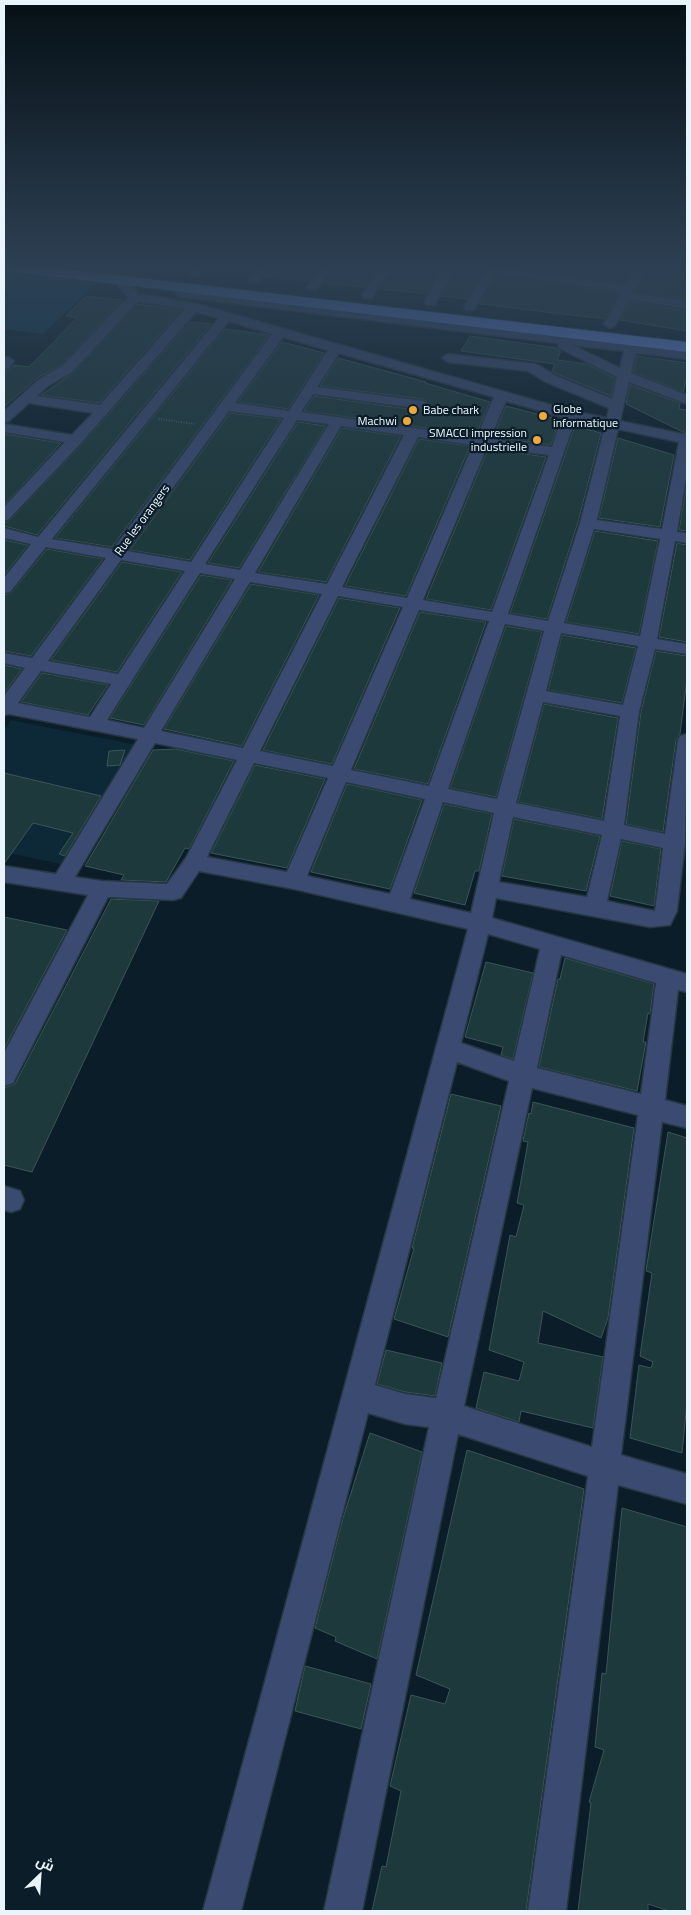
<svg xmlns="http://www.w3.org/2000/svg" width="691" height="1915" font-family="Georgia,Cairo,serif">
<rect width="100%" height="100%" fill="#0a1d28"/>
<path fill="#0d2937" d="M11,720L137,745L65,865L4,852V731Z"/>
<path fill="#08374d" d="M4,270L97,282L43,334L4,329V297L9,292L4,291Z"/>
<path fill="#1e393b" stroke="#3a5557" d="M274,266H320L309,281L266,277Z
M336,266H379L365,287L324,283Z
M395,266H441L427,294L380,289Z
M457,266H477L476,268L485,269L467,299L442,296Z
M509,266H639L633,268L624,283Z
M639,266H686L683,281L687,282V299L636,292L647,272Z
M497,275L619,293L605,319L480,304Z
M86,296L122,300L61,365L37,378L4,407V371L9,370L14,365L29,367L77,318L66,316Z
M630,301L687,311V331L620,320Z
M137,304L181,310L99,403L41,395L73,373Z
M190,322L211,324L37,535L4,526V523L10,520L82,444Z
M225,329L269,335L112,547L55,538Z
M470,336L557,348L561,351L557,360L587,364L615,378L611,396L557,374L552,371L555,364L461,351Z
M282,342L324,353L288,409L238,402Z
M637,356L687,363V376L683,392L633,372Z
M338,358L426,382L425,383L490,402L476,435L304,411L314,396L423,411L432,406L423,399L320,386Z
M630,385L680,403L679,409L687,410V430L683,432L626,404Z
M506,406L557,419L559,421L551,445L493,437Z
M230,413L281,419L190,560L130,550Z
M298,422L326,426L239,568L208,563Z
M575,426L601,433L578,522L547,619L510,613Z
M342,428L401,436L326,582L258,572Z
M4,434L61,443L4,505Z
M618,438L674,455L660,527L599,518Z
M419,439L470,446L406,596L345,586Z
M488,449L546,457L491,610L426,599Z
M687,483V531L679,530Z
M595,531L658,541L639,634L566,622Z
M4,540L28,545L4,575Z
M677,543L687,545V642L659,637Z
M47,549L103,559L31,656L4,651V595L11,593Z
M122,562L182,572L117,672L51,660Z
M201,575L232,580L144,725L110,718Z
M251,584L319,595L242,746L164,729Z
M339,598L400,608L332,764L263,750Z
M420,612L486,622L428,784L354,769Z
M506,626L542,632L496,797L450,788Z
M562,635L636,648L622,703L548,690Z
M656,651L687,656V679L680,734L676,740L663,832L626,824L641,712Z
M4,665L22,669L4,693Z
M42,673L108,685L88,715L21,702Z
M544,704L618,718L602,819L518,802Z
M176,749L234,761L189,849L185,848L166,882L121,880L124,875L85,866L153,750Z
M125,750L120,765L107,766L109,751Z
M255,765L325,779L287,868L211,853Z
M4,773L101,796L65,856L59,854L73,833L33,823L4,864Z
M347,784L422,800L390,889L311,872Z
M444,804L492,814L479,871H475L465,905L414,893Z
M514,819L600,836L586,891L502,876Z
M622,841L661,849L654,906L610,896Z
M111,899L159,901L32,1172L4,1165V1088L15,1084Z
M4,917L67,930L4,1049Z
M565,958L654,984L650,1014L648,1013L643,1042H646L637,1091L539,1067L558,979H560Z
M486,962L533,973L513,1059L501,1055L503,1047L465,1037Z
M451,1094L501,1106L448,1337L394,1319L414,1248H412Z
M533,1102L634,1128L608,1318L601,1338L543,1311L538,1343L603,1357L593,1428L521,1411L519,1422L476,1408L484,1372L519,1381L524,1362L489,1350L510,1235L516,1237L524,1205L517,1203L528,1142L523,1141L529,1113L531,1114Z
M668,1132L687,1138V1402L682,1453L630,1438L639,1365L651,1368L653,1362L640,1356L652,1273L646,1271Z
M386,1350L442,1363L435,1396L405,1392L377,1384Z
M370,1433L422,1452L377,1659L335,1641L336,1637L315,1628L343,1518Z
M467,1450L584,1489L526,1911H372L382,1866L386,1867L401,1791L390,1786L411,1695L445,1704L450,1689L416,1675Z
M622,1508L687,1527V1911H669L648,1904V1911H578L591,1803L589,1802L604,1750L595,1747L602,1673L606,1674Z
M305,1666L371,1684L361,1729L295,1711Z"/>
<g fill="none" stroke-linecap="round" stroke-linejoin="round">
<defs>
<path id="minor" d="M195,266H207L199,276L195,277L189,274Z
M260,266H272L258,283H250L248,281Z
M322,266H334L316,290H308L306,288Z
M381,266H393L372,298H364L362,295Z
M443,266H455L435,305H427L425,302Z
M489,266L625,285L635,269L639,268L645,271L633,293L687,301V309L629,299L616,324L610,328L604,324L622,292L496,273L474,310H466L464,307Z
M122,277L126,278L129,284L139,294L197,304L572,411L607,418L609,408L546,382L528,371L448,362L442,358L448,354L536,364L556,376L612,399L617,377L559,348L558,343L181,297L175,293L181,289L687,351V359L636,353L631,373L687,395V404L629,382L620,421L682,434L687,432V473L677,532L687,533V543L675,541L657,639L687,644V654L655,649L639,712L624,825L665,834L678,740L680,736L687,734L685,843L677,911L670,925L650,927L496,898L492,918L687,974V992L678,990L665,1100L687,1106V1128L662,1122L621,1455L687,1474V1504L618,1485L566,1911H528L588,1476L458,1434L362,1911H324L429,1427L405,1424L368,1413L241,1911H203L468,929L294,889L199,871L181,898L173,900L108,897L13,1083L4,1086V1053L88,895L4,882V866L56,874L138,739L9,714L4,715V696L25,668L4,663V653L32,658L106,558L46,547L10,592L4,593V578L31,544L4,538V528L38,537L219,318L196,312L81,443L9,519L4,521V507L65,442L4,432V424L72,435L93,413L29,403L9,421L4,422V411L38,380L62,366L128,297L119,287L116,280ZM138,301L185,309L100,405L37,396L48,386L72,372ZM229,321L272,334L113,549L52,539ZM283,337L328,350L289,411L235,403ZM572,345L624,351L620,368ZM339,353L494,397L477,437L301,412L313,394L423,409L430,405L423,401L317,387ZM506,401L562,417L552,447L490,439ZM229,411L284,418L191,562L127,551ZM297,420L329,424L240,570L205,564ZM575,420L605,426L580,523L548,621L508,614ZM341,426L404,435L327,584L255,573ZM618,429L679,442L662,529L597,520ZM418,437L473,445L407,598L342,587ZM487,447L549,455L492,612L423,600ZM594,529L660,539L640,636L564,623ZM121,560L185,571L118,674L48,661ZM200,573L235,579L144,728L107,720ZM250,582L322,594L243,748L161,731ZM338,596L403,607L333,766L260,751ZM419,610L489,621L429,786L351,770ZM505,624L544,631L497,799L448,789ZM561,633L638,646L623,705L546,691ZM41,671L111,684L90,717L18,703ZM543,702L620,716L604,821L516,803ZM155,743L237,760L186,858L167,884L102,881L75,877ZM254,763L328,778L287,872L207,857ZM346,782L425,799L390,894L307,876ZM443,802L494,813L471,913L410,899ZM513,817L602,835L587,897L499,882ZM621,839L663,848L655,911L607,901ZM488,934L540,949L514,1061L461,1043ZM561,955L656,983L641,1094L537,1068ZM457,1062L509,1081L436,1398L405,1394L375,1385ZM532,1088L638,1115L592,1447L464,1406Z
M8,357L14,361L9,368L4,369V358Z
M4,1186L20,1191L24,1200L20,1209L11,1212L4,1210Z"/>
<path id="highway" d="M4,266H37L687,342V352L24,273L4,270Z"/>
</defs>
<use href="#minor" stroke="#253741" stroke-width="3"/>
<use href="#highway" stroke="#253741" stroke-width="2"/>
<path stroke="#71818a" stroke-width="2" stroke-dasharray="0.5 2" stroke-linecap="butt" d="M159,419L195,424"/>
<use href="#minor" fill="#3a4a70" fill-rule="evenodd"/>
<use href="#highway" fill="#6588e8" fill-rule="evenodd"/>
</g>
<linearGradient id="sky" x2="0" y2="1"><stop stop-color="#061016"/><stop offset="0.5" stop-color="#2d4053"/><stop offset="1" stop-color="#2d4053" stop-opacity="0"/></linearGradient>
<rect width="691" height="534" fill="url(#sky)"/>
<g fill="#eea83c" stroke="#0a1d28" stroke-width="2">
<circle cx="413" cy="410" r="5"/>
<circle cx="543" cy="416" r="5"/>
<circle cx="407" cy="421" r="5"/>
<circle cx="537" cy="440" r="5"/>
</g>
<g text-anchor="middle" stroke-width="4.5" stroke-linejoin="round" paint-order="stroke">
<g font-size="12" fill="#e9f5fc" stroke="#0a1d28" text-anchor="start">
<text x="553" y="413">Globe<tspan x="553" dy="14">informatique</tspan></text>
<text x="423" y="414">Babe chark</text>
<text x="397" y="425" text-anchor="end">Machwi</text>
<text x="527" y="437" text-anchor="end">SMACCI impression<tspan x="527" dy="14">industrielle</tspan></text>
</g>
<g font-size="12" fill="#e9f5fc" stroke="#0a1d28">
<text transform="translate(142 520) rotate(-54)" y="4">Rue les orangers</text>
</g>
</g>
<rect width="691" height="1915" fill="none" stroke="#e9f5fc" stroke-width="10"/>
<g transform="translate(40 1875) rotate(25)" stroke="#0a1d28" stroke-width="4" paint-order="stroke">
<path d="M0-4L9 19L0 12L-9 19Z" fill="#e9f5fc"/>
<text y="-8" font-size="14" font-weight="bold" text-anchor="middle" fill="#e9f5fc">ش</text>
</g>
</svg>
